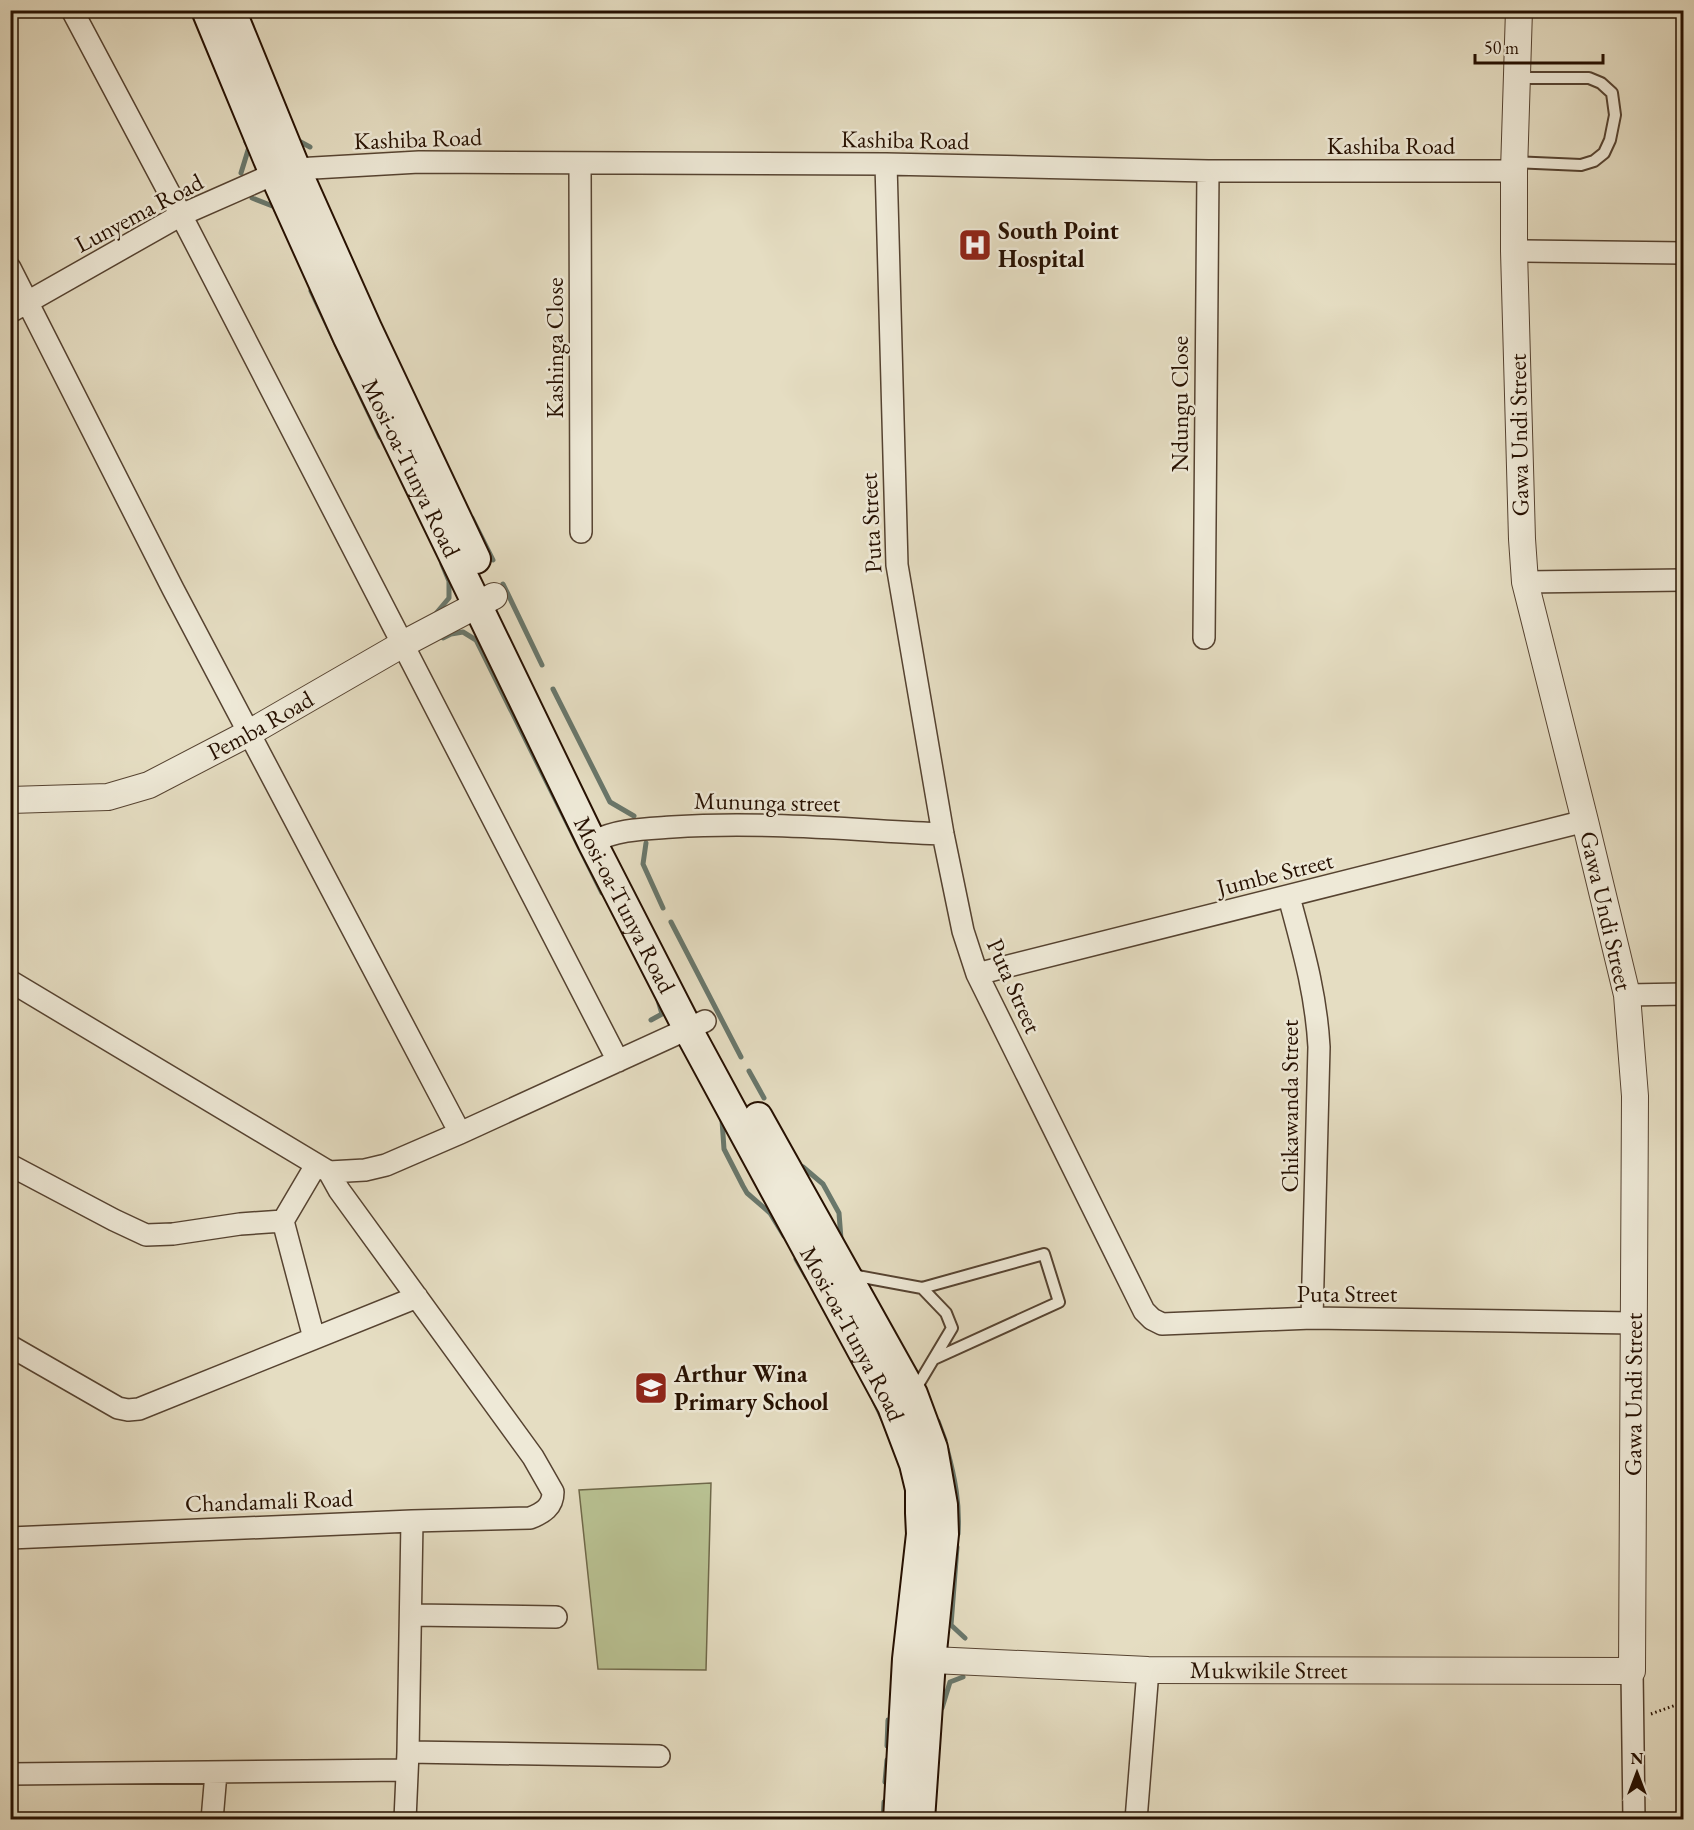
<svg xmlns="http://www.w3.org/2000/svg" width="1694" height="1830" font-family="'EB Garamond',serif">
<rect width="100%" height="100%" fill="#e5ddc2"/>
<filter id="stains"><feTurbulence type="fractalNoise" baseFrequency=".00333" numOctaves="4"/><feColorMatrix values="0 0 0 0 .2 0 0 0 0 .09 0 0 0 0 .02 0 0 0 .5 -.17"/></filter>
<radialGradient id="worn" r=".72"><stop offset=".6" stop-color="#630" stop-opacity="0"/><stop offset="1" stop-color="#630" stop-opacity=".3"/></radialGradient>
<path fill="#b8c091" stroke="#6f6849" stroke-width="1.5" d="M711,1483L706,1670L598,1669L579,1490Z"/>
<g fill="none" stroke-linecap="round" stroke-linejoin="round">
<path stroke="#69776b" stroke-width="5" d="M296,138L297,140L310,147
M241,173L249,147L246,142
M252,198L275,207L276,211
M311,291L380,437
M472,518L493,560
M503,584L542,665
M433,617L449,598V581L442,564
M443,638L451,634L463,632L476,640L602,893
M553,689L610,802L634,816
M646,843L643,864L663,908
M671,922L741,1057
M651,1020L662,1014L658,1000
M749,1071L764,1098
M720,1116L722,1120L724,1149L743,1186L747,1193L770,1213L784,1236
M803,1167L823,1184L839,1213L841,1239
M796,1259L807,1278
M874,1401L883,1420
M938,1421L945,1440
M947,1449C955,1478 960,1504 958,1534
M957,1547L951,1625L965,1638
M942,1708L950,1682L963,1677
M887,1746L888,1720
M885,1782L887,1760
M883,1820L884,1802"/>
<defs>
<path id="service" d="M1515,162L1581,165L1594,161L1604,153L1610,140L1615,115L1612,93L1601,83L1589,78H1517
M852,1275L922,1288L946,1313L952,1328L915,1390
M922,1288L1044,1254L1059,1302L934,1359"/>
<path id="minor" d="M72,10L181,215L618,1061
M580,163L581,532
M886,164L897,565L943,834L963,931L977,974L1144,1311L1152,1319L1162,1324L1312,1318L1633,1323
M1514,251L1684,253
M10,268L173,589L460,1133
M10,312L181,215L274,174L296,169L419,162L886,164L1208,171H1514
M1525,582L1684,580
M1204,638L1208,171
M592,842C618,829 643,829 672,827C762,821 853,830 943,834
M1289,897C1303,949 1316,993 1319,1047L1312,1318
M977,974L1585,821
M10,981L329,1172L365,1170L386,1165L460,1133L705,1021
M1627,995L1684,994
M10,1165L114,1220L146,1235L173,1234L240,1224L283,1221L316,1165
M283,1221L314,1338
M10,1346L118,1408L128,1410L139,1409L417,1297
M10,1538L412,1521L530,1518C543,1513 553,1507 553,1492L533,1457L339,1190L329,1172
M411,1615L556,1617
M1632,1671L1634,1820
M408,1752L659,1756
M10,1774L407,1770
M212,1820L216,1773
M405,1820L408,1752L412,1521
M1136,1820L1148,1670"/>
<g id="tertiary">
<path id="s1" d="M10,800L108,797L149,785L249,733L403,644L494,596"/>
<path id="s2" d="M911,1659L1148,1670L1632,1671L1635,1096L1627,995L1585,821L1525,582L1522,539L1514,251V171L1519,10"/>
</g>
<g id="secondary">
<path id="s3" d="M206,10L274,174L348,338L592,842L692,1037L892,1406L914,1464L920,1489V1513L921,1534L907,1659L898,1820"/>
<path d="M231,10L296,169L367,328L476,559"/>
<path d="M758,1117L913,1394L933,1448L943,1505L944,1534L931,1661L920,1820"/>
</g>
</defs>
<use href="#service" stroke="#564331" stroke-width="14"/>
<use href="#minor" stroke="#564331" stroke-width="24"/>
<use href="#tertiary" stroke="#564331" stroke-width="28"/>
<use href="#secondary" stroke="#261001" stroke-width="32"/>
<path stroke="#261001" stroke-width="3" stroke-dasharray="1.5 3" stroke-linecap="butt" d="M1651,1714L1684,1702"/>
<use href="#service" stroke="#eee9d7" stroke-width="10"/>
<use href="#minor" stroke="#eee9d7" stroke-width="21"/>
<use href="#tertiary" stroke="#eee9d7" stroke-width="26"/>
<use href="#secondary" stroke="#eee9d7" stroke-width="28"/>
</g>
<defs>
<symbol id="hospital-square" viewBox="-11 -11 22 22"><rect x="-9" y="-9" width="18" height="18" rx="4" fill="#8f2418" stroke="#eee9d7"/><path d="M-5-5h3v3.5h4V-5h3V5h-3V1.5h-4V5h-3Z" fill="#fff"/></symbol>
<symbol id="school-square" viewBox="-11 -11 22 22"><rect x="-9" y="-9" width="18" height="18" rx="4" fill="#8f2418" stroke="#eee9d7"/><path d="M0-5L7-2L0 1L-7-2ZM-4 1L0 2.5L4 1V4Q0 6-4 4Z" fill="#fff"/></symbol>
</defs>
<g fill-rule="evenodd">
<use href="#hospital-square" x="956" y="226" width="38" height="38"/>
<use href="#school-square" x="632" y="1369" width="38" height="38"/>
</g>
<g text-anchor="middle" stroke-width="5" stroke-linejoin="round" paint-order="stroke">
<g font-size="24" fill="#261001" stroke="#eee9d7">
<text transform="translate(418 139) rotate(-2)" y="8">Kashiba Road</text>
<text transform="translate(905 140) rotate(1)" y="8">Kashiba Road</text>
<text x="1391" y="154">Kashiba Road</text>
<text transform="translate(139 213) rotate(-28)" y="8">Lunyema Road</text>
<text transform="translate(555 348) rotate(-90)" y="8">Kashinga Close</text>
<text transform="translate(1180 404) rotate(-90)" y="8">Ndungu Close</text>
<text transform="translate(1519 435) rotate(-91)" y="8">Gawa Undi Street</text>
<text dy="8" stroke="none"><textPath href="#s3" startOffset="502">Mosi-oa-Tunya Road</textPath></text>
<text transform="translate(871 523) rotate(-93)" y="8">Puta Street</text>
<text dy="8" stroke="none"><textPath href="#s1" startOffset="267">Pemba Road</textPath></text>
<text transform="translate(767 802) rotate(1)" y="8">Mununga street</text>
<text transform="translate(1275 874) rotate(-14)" y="8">Jumbe Street</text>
<text dy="8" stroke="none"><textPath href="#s3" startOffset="988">Mosi-oa-Tunya Road</textPath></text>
<text transform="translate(1606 911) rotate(77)" y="8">Gawa Undi Street</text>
<text transform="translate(1014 986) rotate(66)" y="8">Puta Street</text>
<text transform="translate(1290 1106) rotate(-90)" y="8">Chikawanda Street</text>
<text x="1347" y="1302">Puta Street</text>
<text dy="8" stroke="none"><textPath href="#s3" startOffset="1474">Mosi-oa-Tunya Road</textPath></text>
<text dy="8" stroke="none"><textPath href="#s2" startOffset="998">Gawa Undi Street</textPath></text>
<text transform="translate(269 1501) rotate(-2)" y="8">Chandamali Road</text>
<text dy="8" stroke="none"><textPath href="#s2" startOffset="358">Mukwikile Street</textPath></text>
</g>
<g font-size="24" font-weight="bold" fill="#261001" stroke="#eee9d7" text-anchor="start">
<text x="998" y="239">South Point<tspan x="998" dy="28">Hospital</tspan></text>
<text x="674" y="1382">Arthur Wina<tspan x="674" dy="28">Primary School</tspan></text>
</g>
</g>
<rect width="1694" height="1830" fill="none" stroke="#e5ddc2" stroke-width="36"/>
<rect x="12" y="12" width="1670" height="1806" fill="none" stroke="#261001" stroke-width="3"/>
<rect x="18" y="18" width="1658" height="1794" fill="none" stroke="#261001" stroke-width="1.5"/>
<g transform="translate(1637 1773)" stroke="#eee9d7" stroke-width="4.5" paint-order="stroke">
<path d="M0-4.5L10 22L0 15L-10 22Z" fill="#261001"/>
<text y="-9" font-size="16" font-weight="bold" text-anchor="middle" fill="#261001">N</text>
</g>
<path d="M1475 54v9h128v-9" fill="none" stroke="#261001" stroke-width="3"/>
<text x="1484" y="54" font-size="18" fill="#261001" stroke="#eee9d7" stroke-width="4.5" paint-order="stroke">50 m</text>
<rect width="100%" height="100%" filter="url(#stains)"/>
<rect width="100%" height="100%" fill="url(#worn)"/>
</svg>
